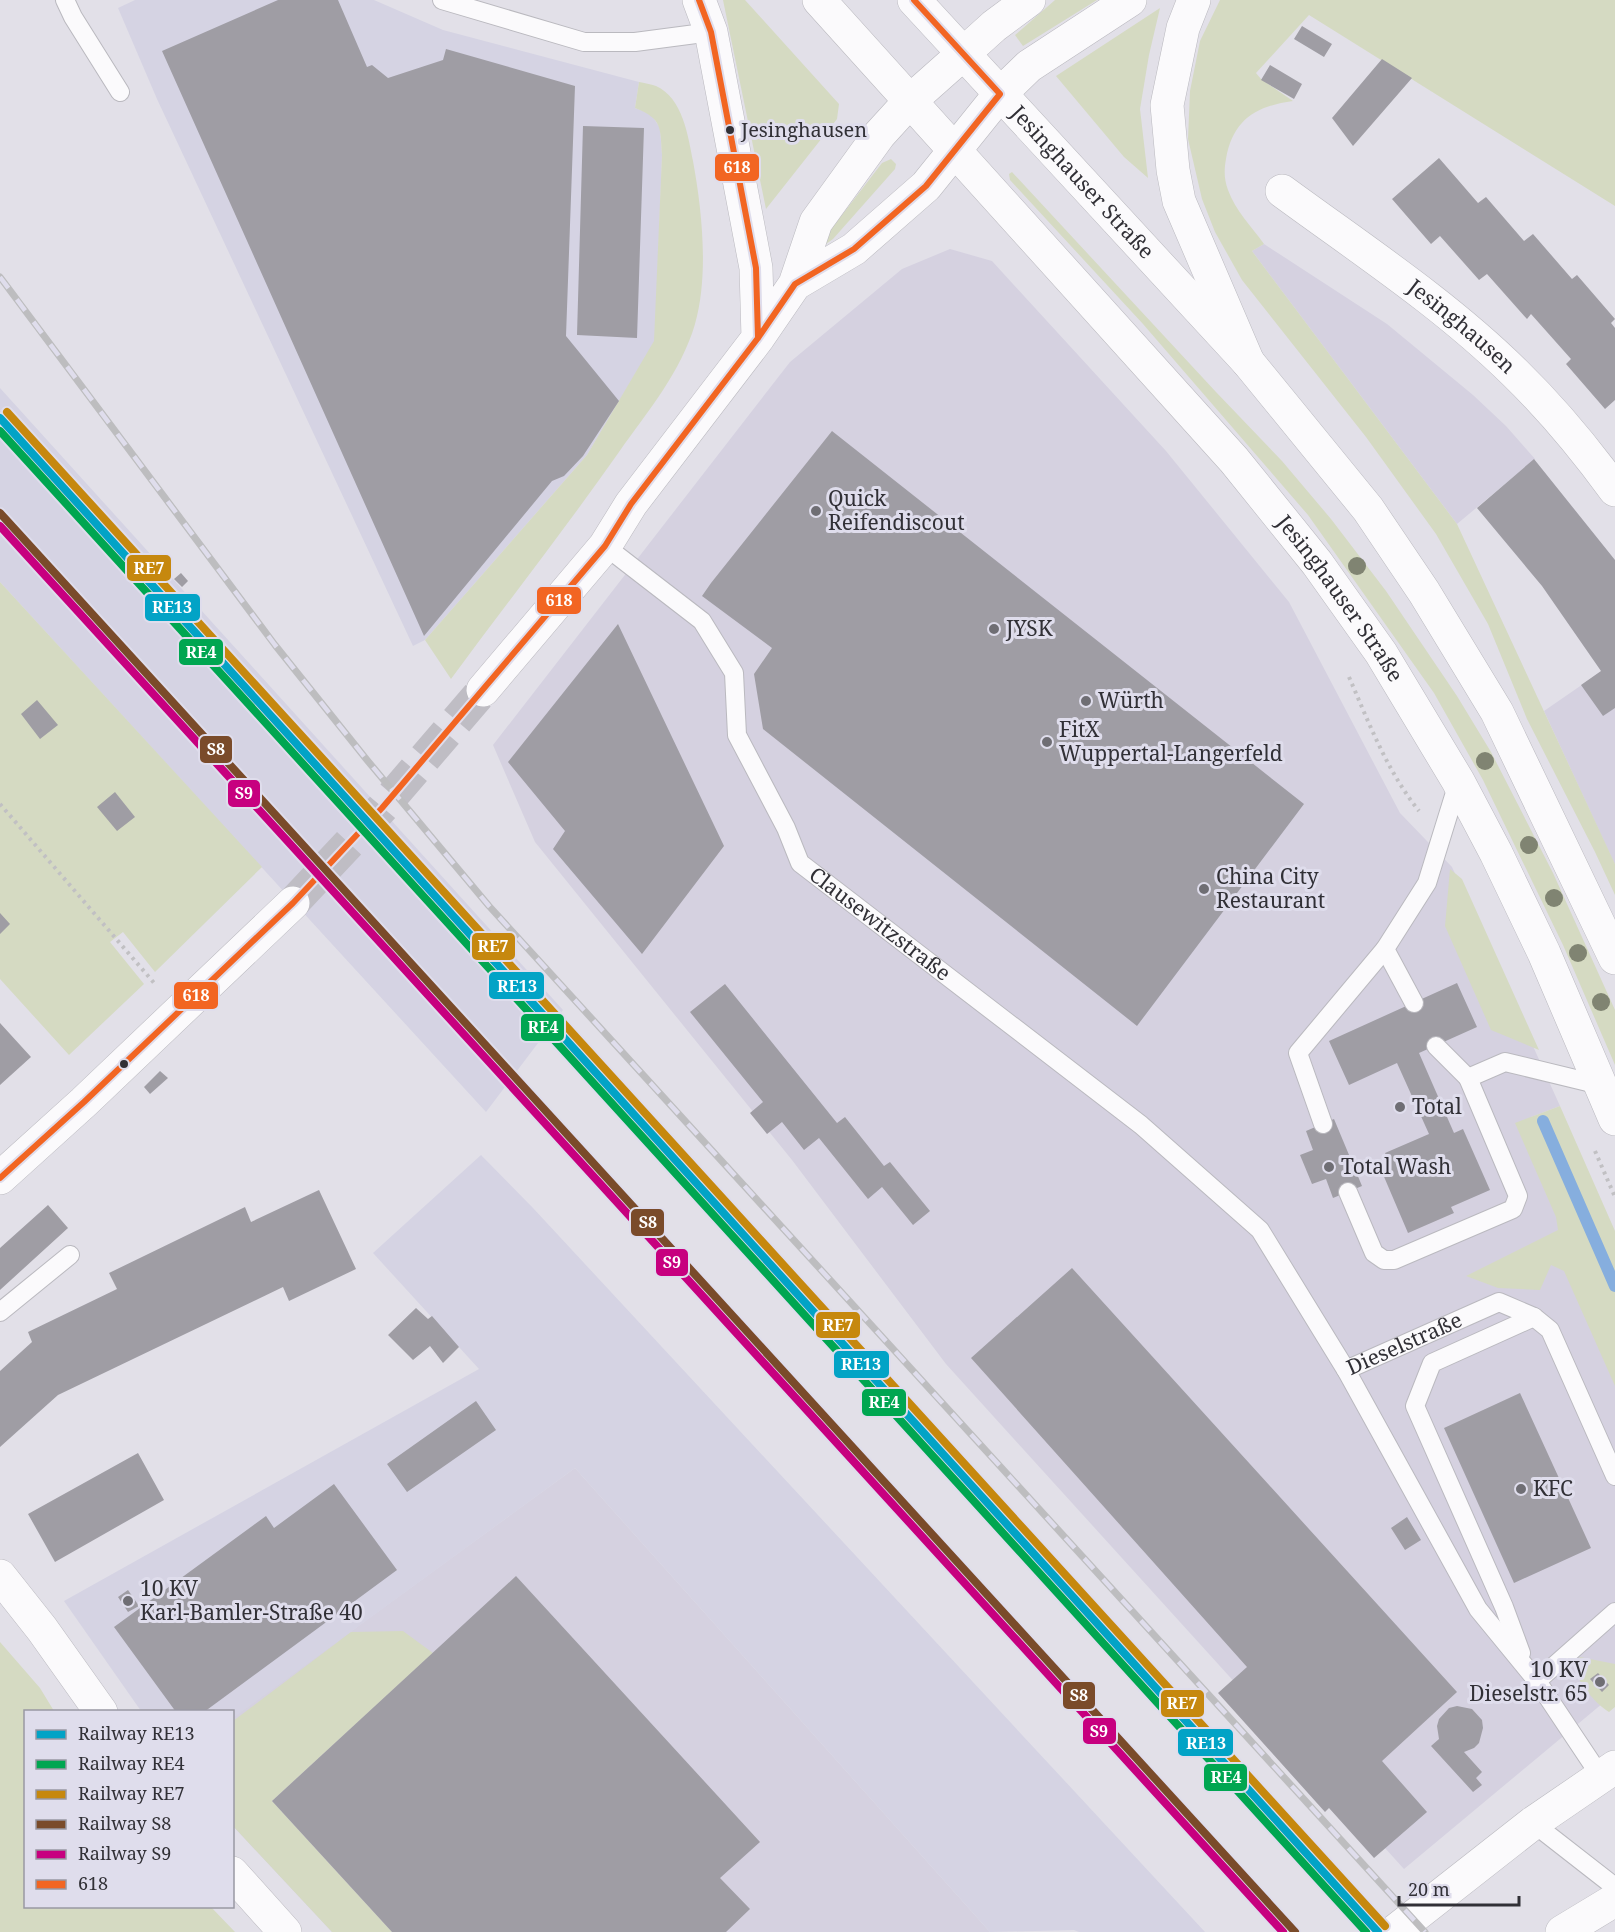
<svg xmlns="http://www.w3.org/2000/svg" width="1615" height="1932" font-family="'Noto Serif',serif">
<rect width="100%" height="100%" fill="#e2e0e8"/>
<path fill="#d5d1e0" d="M1264,244L1387,324L1473,395L1506,426L1535,459L1457,524L1252,251Z
M950,249L992,261L1166,451L1289,602L1400,813L1452,867L1560,1106L1531,1117L1615,1311V1693L1404,1869L946,1364L792,1160L535,842L493,745L790,362L902,269Z
M1615,662V865L1544,711Z
M575,1468L990,1932H332L233,1826L232,1718Z"/>
<path fill="#d5d3e3" d="M135,0H374L443,30L639,82L635,108L651,114L660,128L662,155L655,341L587,455L425,640L413,646L157,99L118,8Z
M0,388L563,1010L486,1112L0,582Z
M481,1155L533,1208L1205,1932H1079L1074,1930L990,1932L575,1468L233,1718L232,1712L141,1711L64,1601L479,1369L373,1253Z"/>
<path fill="#d5dac2" d="M723,0H745L839,104L837,119L766,209Z
M1055,0H1097L1023,46L1015,35Z
M1220,0H1615V206L1309,15L1256,73L1261,79L1293,101C1257,106 1233,119 1226,159C1224,170 1224,179 1228,190C1235,210 1252,227 1264,244L1252,251L1457,524L1615,864V895L1595,852L1527,719L1488,624L1436,534L1366,437L1242,280L1215,232L1202,199L1188,139L1190,91L1200,41Z
M1160,8L1149,55L1140,109L1148,178L1124,157L1056,76Z
M639,82C644,83 651,84 656,86C683,98 688,136 693,161C702,210 709,275 695,324C681,372 648,411 619,452C565,529 507,603 451,679L425,640L587,455L654,341L662,155C660,128 663,119 635,108Z
M891,159L896,164L895,169L833,239L826,244L825,237L882,163Z
M1012,172L1216,392L1282,461L1331,519L1386,591L1457,696L1491,752L1553,873L1615,1010V1065L1563,945L1483,780L1434,693L1308,515L1143,324L1010,180L1009,174Z
M0,582L262,867L155,972L123,932L110,942L144,984L69,1055L0,979Z
M1450,869L1462,879L1539,1050L1491,1030L1445,926Z
M1560,1106L1615,1231V1386L1564,1271L1551,1265L1540,1290L1498,1288L1466,1276L1558,1230L1556,1217L1515,1123Z
M403,1631L433,1653L272,1801L392,1932H332L233,1826V1721L351,1632Z
M0,1642L40,1688L54,1711L26,1712V1906L211,1907L235,1932H0Z
M1580,1657L1615,1664V1707L1609,1712C1595,1704 1573,1678 1575,1662Z"/>
<g fill="none" stroke-linecap="round" stroke-linejoin="round">
<path stroke="#86aede" stroke-width="12" d="M1543,1121L1615,1286"/>
</g>
<path fill="#9f9da4" d="M278,0H338L367,67L372,65L388,78L443,60L446,49L575,86L566,336L619,401L583,456L564,476L552,481L424,636L162,51Z
M1302,26L1332,44L1324,57L1294,39Z
M1382,59L1412,78L1353,146L1332,118Z
M1270,65L1302,84L1294,99L1261,80Z
M583,126L644,128L637,338L577,335Z
M1439,158L1478,203L1486,197L1524,241L1533,234L1572,279L1577,275L1615,319L1611,323L1615,328V400L1605,409L1566,364L1571,359L1531,314L1527,319L1487,274L1479,280L1440,236L1431,244L1392,199Z
M832,431L1304,804L1137,1026L763,729L754,674L772,648L702,596L711,583Z
M1534,459L1615,560V708L1603,716L1581,685L1601,671L1542,586L1477,508Z
M181,573L188,581L182,587L174,579Z
M618,624L724,846L642,954L553,849L565,831L508,762Z
M37,700L58,725L40,739L21,714Z
M115,792L135,817L117,831L97,807Z
M0,913L10,924L0,934Z
M1457,983L1477,1027L1419,1053L1454,1133L1463,1129L1490,1190L1451,1207L1454,1213L1408,1233L1379,1165L1389,1162L1385,1153L1429,1134L1397,1063L1349,1085L1329,1041Z
M725,984L837,1123L845,1117L884,1166L890,1162L930,1211L913,1225L882,1187L868,1199L819,1138L804,1150L782,1122L767,1134L750,1113L763,1102L690,1012Z
M0,1023L31,1057L0,1085Z
M160,1071L168,1078L150,1094L144,1087Z
M1334,1119L1362,1186L1333,1198L1326,1179L1312,1184L1300,1155L1313,1150L1306,1131Z
M319,1190L356,1269L289,1301L283,1287L58,1395L0,1447V1371L32,1342L28,1332L117,1289L109,1273L245,1207L251,1222Z
M48,1205L68,1228L0,1290V1248Z
M1072,1268L1457,1692L1382,1761L1427,1812L1374,1858L1329,1808L1325,1812L1218,1693L1247,1667L971,1358Z
M416,1308L428,1319L432,1316L459,1347L443,1363L430,1346L413,1360L388,1335Z
M1520,1393L1591,1548L1514,1583L1444,1428Z
M476,1401L496,1430L407,1492L387,1464Z
M138,1453L164,1500L55,1562L28,1514Z
M334,1484L397,1570L204,1712H176L114,1627L266,1516L274,1528Z
M1407,1517L1421,1540L1405,1550L1391,1528Z
M516,1576L760,1842L720,1878L750,1909L726,1932H392L272,1801Z
M128,1590L139,1606L128,1612L118,1597Z
M1598,1673L1609,1685L1602,1692L1590,1679Z
M1457,1706L1472,1709L1482,1720L1483,1728L1479,1743L1474,1748L1464,1752L1482,1772L1476,1778L1482,1785L1473,1792L1431,1746L1439,1739L1437,1726L1439,1719L1449,1708Z"/>
<g fill="none" stroke-linecap="round" stroke-linejoin="round">
<path stroke="#bfbdc4" stroke-width="33" stroke-dasharray="33 16" stroke-linecap="butt" d="M293,903L382,808L483,690"/>
<defs>
<g id="lane">
<path d="M65,0L73,17L120,92"/>
<path d="M442,0L584,42H635L711,32"/>
<path id="s1" d="M605,546L702,621L734,673L737,735L786,828L800,863L1141,1125L1260,1230L1346,1370L1478,1609L1537,1681L1601,1777"/>
<path d="M1414,1003L1385,949L1427,883L1458,783"/>
<path d="M1436,1046L1468,1078L1505,1062L1600,1085"/>
<path d="M1323,1124L1298,1053L1385,949"/>
<path d="M1348,1192L1374,1253L1384,1260H1394L1513,1209L1518,1196L1468,1078"/>
<path d="M0,1312L70,1255"/>
<path id="s2" d="M1346,1370L1499,1302L1534,1317L1550,1330L1615,1476"/>
<path d="M1521,1653L1504,1607L1415,1406L1432,1363L1534,1317"/>
<path d="M1537,1681L1615,1612"/>
<path d="M1533,1823L1615,1887"/>
</g>
<g id="street">
<path id="s3" d="M1282,191C1361,249 1445,304 1515,373C1551,408 1585,449 1615,490"/>
<path d="M0,1576L42,1629L101,1712"/>
<path d="M232,1873L285,1932"/>
<path d="M1394,1932L1533,1823L1615,1767"/>
</g>
<path id="secondary" d="M699,0L711,32L756,268L758,338
M795,284L854,249L926,186L1000,94
M483,690L605,546L631,504L758,338L795,284L816,222L879,135L910,101L963,54
M0,1178L84,1102L293,903"/>
<g id="primary">
<path id="s4" d="M819,0L1234,460L1317,563L1381,653L1458,781L1496,853L1544,953L1615,1119"/>
<path id="s5" d="M914,0L1248,362L1368,509L1424,592L1497,712L1615,958"/>
</g>
<path id="highway" d="M1194,0L1183,28L1167,105L1173,170L1179,201L1248,362
M963,54L994,26L1029,0
M1000,94L1029,66L1130,0
M1562,1932L1615,1900"/>
</defs>
<use href="#lane" stroke="#bab9bf" stroke-width="20"/>
<use href="#street" stroke="#bab9bf" stroke-width="34"/>
<use href="#secondary" stroke="#bab9bf" stroke-width="34"/>
<use href="#primary" stroke="#bab9bf" stroke-width="34"/>
<use href="#highway" stroke="#bab9bf" stroke-width="34"/>
<path stroke="#c1c0c3" stroke-width="4" stroke-dasharray="3 4.5" stroke-linecap="butt" d="M1349,677C1369,723 1387,771 1419,811
M0,804L155,984
M1595,1151L1615,1197"/>
<use href="#lane" stroke="#fbfafc" stroke-width="18"/>
<use href="#street" stroke="#fbfafc" stroke-width="33"/>
<use href="#secondary" stroke="#fbfafc" stroke-width="33"/>
<use href="#primary" stroke="#fbfafc" stroke-width="33"/>
<use href="#highway" stroke="#fbfafc" stroke-width="33"/>
<defs>
<path id="rail" d="M0,277L275,645L367,760L489,906L1425,1932"/>
</defs>
<use href="#rail" stroke="#bdbdbf" stroke-width="7"/>
<use href="#rail" stroke="#dfddec" stroke-width="4.5" stroke-dasharray="14" stroke-linecap="butt"/>
<defs>
<path id="bus-1" d="M699,0L711,32L756,268L758,338
M0,1178L84,1102L293,903L382,808L605,546L631,504L758,338L795,284L854,249L926,186L1000,94L914,0"/>
</defs>
<use href="#bus-1" stroke="#dfddec" stroke-width="10"/>
<use href="#bus-1" stroke="#f26522" stroke-width="6"/>
<defs>
<path id="rail-1" d="M0,418L1378,1932"/>
<path id="rail-2" d="M0,431L1366,1932"/>
<path id="rail-3" d="M7,412L1385,1926"/>
<path id="rail-4" d="M0,513L1295,1932"/>
<path id="rail-5" d="M0,526L1283,1932"/>
</defs>
<use href="#rail-1" stroke="#dfddec" stroke-width="12"/>
<use href="#rail-2" stroke="#dfddec" stroke-width="12"/>
<use href="#rail-3" stroke="#dfddec" stroke-width="12"/>
<use href="#rail-4" stroke="#dfddec" stroke-width="12"/>
<use href="#rail-5" stroke="#dfddec" stroke-width="12"/>
<use href="#rail-1" stroke="#02a3c6" stroke-width="8"/>
<use href="#rail-2" stroke="#00a651" stroke-width="8"/>
<use href="#rail-3" stroke="#c6880e" stroke-width="8"/>
<use href="#rail-4" stroke="#7a4b2a" stroke-width="8"/>
<use href="#rail-5" stroke="#c7007f" stroke-width="8"/>
</g>
<g fill="#808472">
<circle cx="1357" cy="566" r="9"/>
<circle cx="1485" cy="761" r="9"/>
<circle cx="1529" cy="845" r="9"/>
<circle cx="1554" cy="898" r="9"/>
<circle cx="1578" cy="953" r="9"/>
<circle cx="1601" cy="1002" r="9"/>
</g>
<g fill="#313036" stroke="#dfddec" stroke-width="2">
<circle cx="730" cy="130" r="5"/>
<circle cx="124" cy="1064" r="5"/>
</g>
<g fill="#6f6e74" stroke="#dfddec" stroke-width="2">
<circle cx="816" cy="511" r="6"/>
<circle cx="994" cy="629" r="6"/>
<circle cx="1086" cy="701" r="6"/>
<circle cx="1047" cy="742" r="6"/>
<circle cx="1204" cy="889" r="6"/>
<circle cx="1400" cy="1107" r="6"/>
<circle cx="1329" cy="1167" r="6"/>
<circle cx="1521" cy="1489" r="6"/>
<circle cx="128" cy="1601" r="6"/>
<circle cx="1600" cy="1682" r="6"/>
</g>
<g text-anchor="middle" stroke-width="6" stroke-linejoin="round" paint-order="stroke">
<g font-size="20" fill="#313036" stroke="#dfddec" text-anchor="start">
<text x="741" y="137">Jesinghausen</text>
</g>
<g font-size="21" fill="#313036" stroke="#dfddec">
<text dy="7" stroke="none"><textPath href="#s5" startOffset="248">Jesinghauser Straße</textPath></text>
<text dy="7" stroke="none"><textPath href="#s3" startOffset="225">Jesinghausen</textPath></text>
<text dy="7" stroke="none"><textPath href="#s4" startOffset="794">Jesinghauser Straße</textPath></text>
<text dy="7" stroke="none"><textPath href="#s1" startOffset="489">Clausewitzstraße</textPath></text>
<text dy="7" stroke="none"><textPath href="#s2" startOffset="64">Dieselstraße</textPath></text>
</g>
<g font-size="21" fill="#313036" stroke="#dfddec" text-anchor="start">
<text x="828" y="506">Quick<tspan x="828" dy="24">Reifendiscout</tspan></text>
<text x="1006" y="636">JYSK</text>
<text x="1098" y="708">Würth</text>
<text x="1059" y="737">FitX<tspan x="1059" dy="24">Wuppertal-Langerfeld</tspan></text>
<text x="1216" y="884">China City<tspan x="1216" dy="24">Restaurant</tspan></text>
<text x="1412" y="1114">Total</text>
<text x="1341" y="1174">Total Wash</text>
<text x="1533" y="1496">KFC</text>
<text x="140" y="1596">10 KV<tspan x="140" dy="24">Karl-Bamler-Straße 40</tspan></text>
<text x="1588" y="1677" text-anchor="end">10 KV<tspan x="1588" dy="24">Dieselstr. 65</tspan></text>
</g>
</g>
<g stroke="#dfddec" stroke-width="2">
<rect x="714" y="153" width="46" height="29" rx="6" fill="#f26522"/>
<rect x="126" y="554" width="46" height="28" rx="6" fill="#c6880e"/>
<rect x="536" y="586" width="46" height="29" rx="6" fill="#f26522"/>
<rect x="144" y="593" width="57" height="29" rx="6" fill="#02a3c6"/>
<rect x="178" y="638" width="46" height="28" rx="6" fill="#00a651"/>
<rect x="199" y="735" width="34" height="29" rx="6" fill="#7a4b2a"/>
<rect x="227" y="779" width="34" height="29" rx="6" fill="#c7007f"/>
<rect x="471" y="932" width="45" height="29" rx="6" fill="#c6880e"/>
<rect x="488" y="971" width="57" height="29" rx="6" fill="#02a3c6"/>
<rect x="173" y="981" width="46" height="29" rx="6" fill="#f26522"/>
<rect x="520" y="1013" width="45" height="29" rx="6" fill="#00a651"/>
<rect x="630" y="1208" width="35" height="29" rx="6" fill="#7a4b2a"/>
<rect x="655" y="1248" width="34" height="29" rx="6" fill="#c7007f"/>
<rect x="815" y="1311" width="46" height="28" rx="6" fill="#c6880e"/>
<rect x="833" y="1350" width="57" height="29" rx="6" fill="#02a3c6"/>
<rect x="861" y="1388" width="46" height="29" rx="6" fill="#00a651"/>
<rect x="1062" y="1681" width="34" height="29" rx="6" fill="#7a4b2a"/>
<rect x="1160" y="1689" width="45" height="29" rx="6" fill="#c6880e"/>
<rect x="1082" y="1717" width="35" height="28" rx="6" fill="#c7007f"/>
<rect x="1177" y="1728" width="57" height="29" rx="6" fill="#02a3c6"/>
<rect x="1203" y="1763" width="45" height="29" rx="6" fill="#00a651"/>
</g>
<g font-size="16" text-anchor="middle" font-weight="bold" fill="#fff">
<text x="737" y="173">618</text>
<text x="149" y="574">RE7</text>
<text x="559" y="606">618</text>
<text x="172" y="613">RE13</text>
<text x="201" y="658">RE4</text>
<text x="216" y="755">S8</text>
<text x="244" y="799">S9</text>
<text x="493" y="952">RE7</text>
<text x="517" y="992">RE13</text>
<text x="196" y="1001">618</text>
<text x="543" y="1033">RE4</text>
<text x="648" y="1228">S8</text>
<text x="672" y="1268">S9</text>
<text x="838" y="1331">RE7</text>
<text x="861" y="1370">RE13</text>
<text x="884" y="1408">RE4</text>
<text x="1079" y="1701">S8</text>
<text x="1182" y="1709">RE7</text>
<text x="1099" y="1737">S9</text>
<text x="1206" y="1749">RE13</text>
<text x="1226" y="1783">RE4</text>
</g>
<rect x="24" y="1710" width="210" height="198" fill="#dfddec" stroke="#9998a3" stroke-width="1.5"/>
<rect x="36" y="1730" width="30" height="9" fill="#02a3c6" stroke="#9998a3" stroke-width="1.5"/>
<text x="78" y="1740" font-size="18" fill="#313036">Railway RE13</text>
<rect x="36" y="1760" width="30" height="9" fill="#00a651" stroke="#9998a3" stroke-width="1.5"/>
<text x="78" y="1770" font-size="18" fill="#313036">Railway RE4</text>
<rect x="36" y="1790" width="30" height="9" fill="#c6880e" stroke="#9998a3" stroke-width="1.5"/>
<text x="78" y="1800" font-size="18" fill="#313036">Railway RE7</text>
<rect x="36" y="1820" width="30" height="9" fill="#7a4b2a" stroke="#9998a3" stroke-width="1.5"/>
<text x="78" y="1830" font-size="18" fill="#313036">Railway S8</text>
<rect x="36" y="1850" width="30" height="9" fill="#c7007f" stroke="#9998a3" stroke-width="1.5"/>
<text x="78" y="1860" font-size="18" fill="#313036">Railway S9</text>
<rect x="36" y="1880" width="30" height="9" fill="#f26522" stroke="#9998a3" stroke-width="1.5"/>
<text x="78" y="1890" font-size="18" fill="#313036">618</text>
<path d="M1399 1896v9h120v-9" fill="none" stroke="#313036" stroke-width="3"/>
<text x="1408" y="1896" font-size="18" fill="#313036" stroke="#dfddec" stroke-width="4.5" paint-order="stroke">20 m</text>
</svg>
